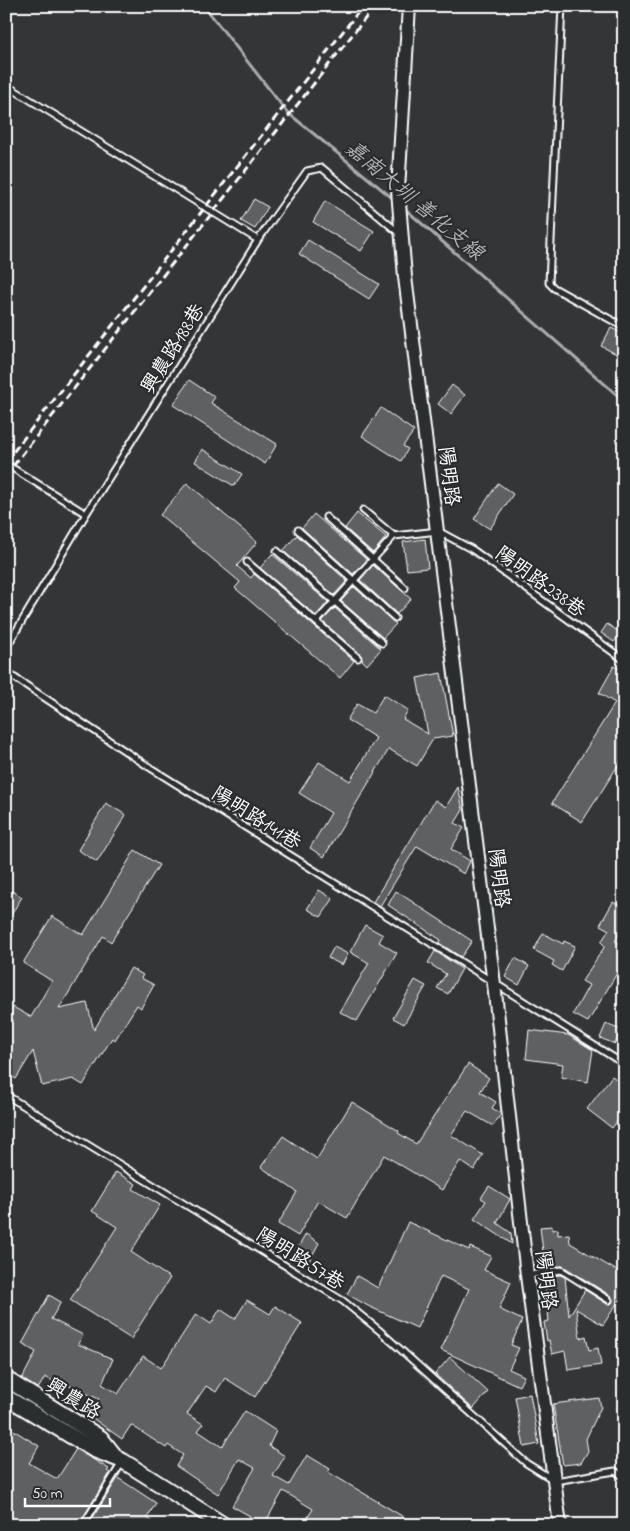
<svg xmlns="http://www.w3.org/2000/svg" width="630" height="1531" font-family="'Indie Flower','LXGW WenKai TC',sans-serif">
<rect width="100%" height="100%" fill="#333536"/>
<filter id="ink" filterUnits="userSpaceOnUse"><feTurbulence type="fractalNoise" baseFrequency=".02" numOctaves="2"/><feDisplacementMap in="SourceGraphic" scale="10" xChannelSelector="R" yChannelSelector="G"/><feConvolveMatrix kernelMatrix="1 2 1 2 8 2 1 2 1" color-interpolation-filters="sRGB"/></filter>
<g filter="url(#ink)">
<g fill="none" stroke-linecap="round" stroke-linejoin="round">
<path stroke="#abacad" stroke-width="3" d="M204,6L287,112L396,201
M404,208L624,401"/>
</g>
<path fill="#5f6162" stroke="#fff" d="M254,199L268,207L255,229L241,221Z
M325,201L374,231L361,251L313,222Z
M308,240L379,284L369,299L299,254Z
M611,328L624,334V358L601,346Z
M189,380L215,397L211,403L277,444L265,464L173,405Z
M452,385L465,395L451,414L438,404Z
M381,408L414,431L403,446L408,449L401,461L362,436Z
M202,449L242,474L234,486L195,462Z
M187,483L257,542L237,566L251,578L254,574L354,661L340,678L235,588L240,582L160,515Z
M498,483L513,494L490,529L474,519Z
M357,513L386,537L373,553L345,528Z
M314,514L367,560L353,574L302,528Z
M297,535L347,581L334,595L283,551Z
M425,539L428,568L407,570L403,542Z
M272,554L328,602L316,616L260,568Z
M373,565L411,599L397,614L360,580Z
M354,587L396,624L383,638L341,601Z
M335,608L381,649L367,665L362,660L361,655L322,621Z
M607,624L621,633L614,642L601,633Z
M614,666L624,671V756L582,822L552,803L615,703L599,693Z
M441,673L453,736L433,739L417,766L389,749L324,857L310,848L331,813L299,793L319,762L350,781L376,738L347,720L357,704L373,713L384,695L408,710L403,719L428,734L417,678Z
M458,787L463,810L455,823L464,828L451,849L470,861L464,874L417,846L380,906L373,902L435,800L446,807Z
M106,803L126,815L97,862L78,850Z
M135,850L159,865L111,942L103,936L59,1009L87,1003L94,1030L131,968L143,975L141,978L154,985L141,1008L137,1005L115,1040L112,1038L83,1085L73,1079L42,1086L33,1051L16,1079L6,1073V1057L12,1046L6,1043V1019L13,1007L31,1017L52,981L23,963L52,916L83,935Z
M10,890L22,897L6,923V897Z
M319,890L333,899L321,917L307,909Z
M396,891L472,941L461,957L439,943L441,940L388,905Z
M613,902L624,908V926L615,941L624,946V969L620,968L588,1022L573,1014L589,985L582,981L605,946L601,942L609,930L600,925Z
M365,925L383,935L379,942L397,953L357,1021L340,1012L369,963L350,952Z
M543,933L563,944L564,941L575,946L562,971L552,965L554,961L534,950Z
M334,947L348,954L342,965L328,958Z
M435,951L462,969L448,994L437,988L446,974L428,963Z
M515,958L529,966L519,985L505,977Z
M415,980L426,986L404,1024L393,1018Z
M606,1024L621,1030L615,1044L600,1038Z
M529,1030L568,1035L593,1050L588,1082L561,1077L563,1064L526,1059Z
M468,1064L489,1078L480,1092L496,1102L492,1108L501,1114L493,1126L467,1111L451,1135L483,1155L474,1170L460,1161L442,1190L384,1155L347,1218L318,1201L298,1236L278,1224L297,1192L261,1167L283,1136L317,1159L352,1102L399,1131L398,1133L416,1144Z
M612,1076L624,1085V1112L612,1128L587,1109Z
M116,1172L136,1184L133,1189L160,1205L131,1252L170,1278L131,1339L70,1300L117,1227L92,1211Z
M489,1186L510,1199L497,1223L511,1233L512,1244L474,1219L486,1201L481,1198Z
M408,1222L469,1250L470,1247L491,1256L484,1270L511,1282L499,1309L522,1320L511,1345L519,1348L509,1369L524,1376L519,1386L441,1350L469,1289L441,1276L417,1328L368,1306L347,1294L357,1276L378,1288Z
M552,1226V1230L558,1229V1235L569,1234L570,1243L624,1275V1296L621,1301L619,1300L603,1325L576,1309L580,1338L586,1336L589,1350L598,1348L601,1365L568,1370L565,1351L552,1354L549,1340L547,1341L544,1322L549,1321L544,1277L560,1275L565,1277L569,1316L585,1290L607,1304H611L613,1301L611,1296L563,1266L545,1268L540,1227Z
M306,1234L319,1243L308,1263L294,1254Z
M49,1295L61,1302L51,1319L83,1335L78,1344L113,1359L102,1384L118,1394L143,1356L161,1368L196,1314L211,1324L220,1309L235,1319L247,1300L270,1314L275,1306L302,1323L255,1397L225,1378L216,1392L206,1386L187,1414L203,1424L198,1431L222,1447L245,1411L276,1431L269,1446L285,1456L273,1476L289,1485L307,1455L330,1469L328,1472L417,1525H303L313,1509L283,1491L264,1525H260L249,1518L250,1516L232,1506L255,1468L239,1459L218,1494L176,1466L183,1455L168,1445L166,1448L131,1425L122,1439L88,1415L99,1399L59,1381L57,1383L45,1377L38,1389L22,1379L36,1352L22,1344Z
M450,1357L488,1392L473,1409L435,1374Z
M530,1394L539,1444L524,1447L515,1397Z
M599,1398L601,1407L586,1439L588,1451L581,1463L563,1465L553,1404Z
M10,1428L39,1446L29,1463L57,1479L76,1449L109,1469L107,1471L110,1473L79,1525H6V1435Z
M118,1478L156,1503L147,1518L158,1525H88Z"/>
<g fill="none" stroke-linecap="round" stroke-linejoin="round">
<defs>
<path id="service" d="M562,6L549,283L554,288L624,327
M6,85L258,240
M6,464L86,514
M363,510L394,536
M326,517L405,588
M298,530L395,618
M277,551L382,643
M247,562L358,658
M316,622L394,536L438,531L473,550L624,660
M6,648L86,514L258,240L307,171L322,168L399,233
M6,672L149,767L624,1064
M6,1095L343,1301L380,1331L526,1463L555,1481L615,1471L624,1477
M529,1275L561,1270L609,1300
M83,1525L123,1461"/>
<path id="tertiary" d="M409,6L398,190L405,277L494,984L527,1275L560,1525"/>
<path id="secondary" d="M6,1379L101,1438L116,1457
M6,1397L94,1450L123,1461L224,1525"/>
</defs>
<use href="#service" stroke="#fff" stroke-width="9"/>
<use href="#tertiary" stroke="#fff" stroke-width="16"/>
<use href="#secondary" stroke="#fff" stroke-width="18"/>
<use href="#service" stroke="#2a2d2e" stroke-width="5"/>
<use href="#tertiary" stroke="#2a2d2e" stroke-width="12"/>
<use href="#secondary" stroke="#2a2d2e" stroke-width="14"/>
<path stroke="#fff" stroke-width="3" stroke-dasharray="8 4" stroke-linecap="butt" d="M6,461L363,6
M6,475L375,6"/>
</g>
</g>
<g text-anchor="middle" stroke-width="4.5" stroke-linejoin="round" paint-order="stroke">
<g font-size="20" fill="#fff" stroke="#2a2d2e">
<text transform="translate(172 348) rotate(-58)" y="7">興農路188巷</text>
<text transform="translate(450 476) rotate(83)" y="7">陽明路</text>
<text transform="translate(541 581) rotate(36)" y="7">陽明路238巷</text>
<text transform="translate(257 817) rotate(32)" y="7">陽明路141巷</text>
<text transform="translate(500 878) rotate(83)" y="7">陽明路</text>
<text transform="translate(301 1258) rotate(32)" y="7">陽明路57巷</text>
<text transform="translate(547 1280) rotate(83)" y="7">陽明路</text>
<text transform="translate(74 1398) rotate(32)" y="7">興農路</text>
</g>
<g font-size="21" font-style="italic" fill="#b2b3b4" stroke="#2a2d2e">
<text transform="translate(415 200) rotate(40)" y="7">嘉南大圳 善化支線</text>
</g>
</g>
<rect width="630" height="1531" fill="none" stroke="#2a2d2e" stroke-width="25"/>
<rect x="12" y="12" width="605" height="1506" fill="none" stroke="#fff" stroke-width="2" filter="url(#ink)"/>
<path d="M25 1498v8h85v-8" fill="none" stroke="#ffffff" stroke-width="2.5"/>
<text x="32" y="1498" font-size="15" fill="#ffffff" stroke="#2a2d2e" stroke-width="4" paint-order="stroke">50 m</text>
</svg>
